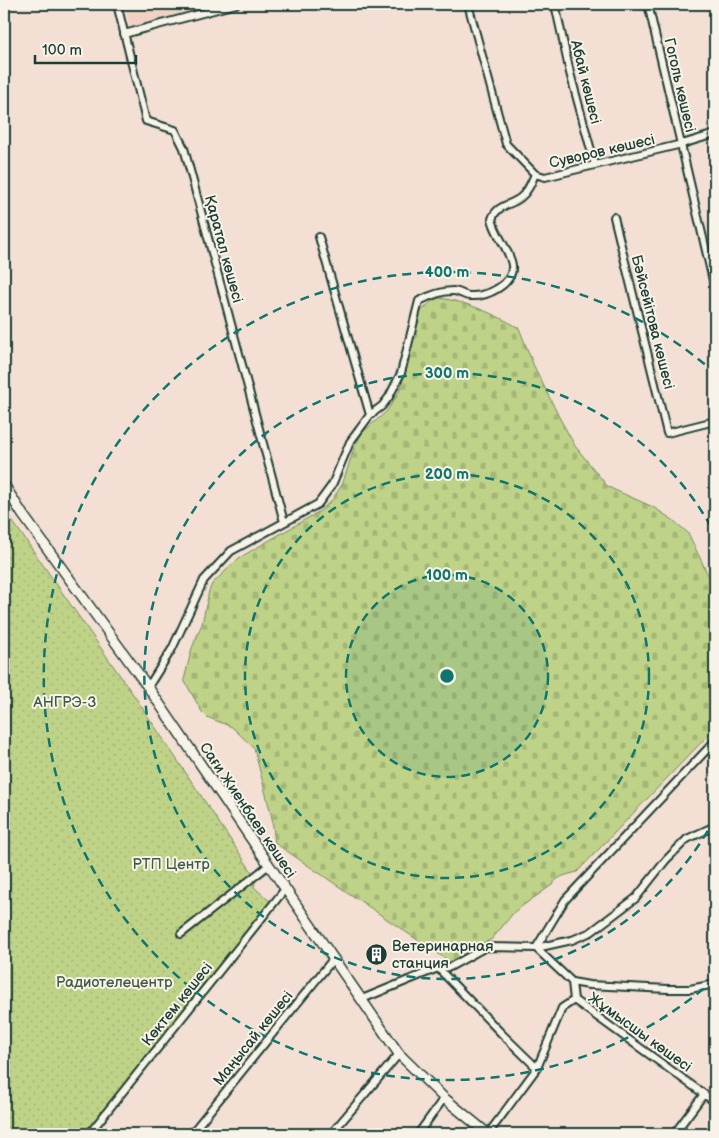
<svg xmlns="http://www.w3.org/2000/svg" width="719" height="1138" font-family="'Balsamiq Sans',sans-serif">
<defs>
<pattern id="green-dots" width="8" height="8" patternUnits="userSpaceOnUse" patternTransform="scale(1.25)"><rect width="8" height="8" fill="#bfd388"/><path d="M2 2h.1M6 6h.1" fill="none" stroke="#a4b676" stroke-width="1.8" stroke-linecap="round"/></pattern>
<pattern id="cemetery-stones" width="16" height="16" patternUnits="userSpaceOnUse" patternTransform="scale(1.25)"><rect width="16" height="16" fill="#bfd388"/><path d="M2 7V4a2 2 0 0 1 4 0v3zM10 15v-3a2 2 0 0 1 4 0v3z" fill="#a4b676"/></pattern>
</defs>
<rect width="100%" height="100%" fill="#f3dfd3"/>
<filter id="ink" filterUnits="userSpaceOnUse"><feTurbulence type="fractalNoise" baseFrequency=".02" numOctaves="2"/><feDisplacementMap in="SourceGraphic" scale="10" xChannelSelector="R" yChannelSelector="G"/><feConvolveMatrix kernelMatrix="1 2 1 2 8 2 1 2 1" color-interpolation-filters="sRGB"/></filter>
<g filter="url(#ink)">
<path fill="#f0d1c4" d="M124,4H224L131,29Z"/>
<path fill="url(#green-dots)" stroke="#6f885e" d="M4,509L137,700L256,878L254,887L276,907L93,1134H4Z"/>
<path fill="url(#cemetery-stones)" stroke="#6f885e" d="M440,298C467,302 495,314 519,328L533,364L559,417L575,446L608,487L653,507L673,520L688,533L712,583L715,586V728L577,872C567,875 557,876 552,885L515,911L492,939L450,962L275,843L272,818L254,748L232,727L207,717L202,712L184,680L192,648L202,624L209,591L212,584L239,558L320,511L332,500L342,485L355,446L362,433L387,411L400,390L407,366L419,313L432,301Z"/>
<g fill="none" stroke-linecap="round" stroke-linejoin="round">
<defs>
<path id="minor" d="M117,4L146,121L175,130L184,148L284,522
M468,4L506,144L535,174L545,177L682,144L715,134
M555,4L570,73L595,165
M648,4L715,289
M124,34L236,4
M614,217L667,433L715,421
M319,237L370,415
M148,687L172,649L204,580L231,551L318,504L332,485L350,442L370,415L382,406L389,397L401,373L419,301C429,296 440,291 452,291C458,290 464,296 470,296C486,297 514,285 512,265C510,251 495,234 492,219C497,205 509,206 520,198C528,192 531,183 535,174
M181,934L269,865
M536,948L565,900L715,741
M536,948L572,982L589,985L668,989H690L715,984
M438,968L502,1034L537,1068
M572,982L574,1000
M362,999L438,968L450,967L486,947L536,948L572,940L591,932L636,898L666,860L687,839L715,826
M574,1000L715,1102
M89,1134L285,889
M191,1134L334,958
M331,1134L399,1054
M418,1134L444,1098
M488,1134L537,1068L562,1008L574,1000
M674,1134L704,1094"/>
<path id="secondary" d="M4,485L23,515L148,687L269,865L399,1054L444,1098L488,1134"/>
</defs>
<use href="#minor" stroke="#1f3d34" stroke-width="10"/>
<use href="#secondary" stroke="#1f3d34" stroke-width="12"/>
<use href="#minor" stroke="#f7f3e8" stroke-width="6"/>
<use href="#secondary" stroke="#f7f3e8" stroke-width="9"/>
</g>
</g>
<circle cx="447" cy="676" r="101" fill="#0f766e" fill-opacity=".12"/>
<g fill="none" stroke="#0f766e" stroke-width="2.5" stroke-dasharray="9 6">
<circle cx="447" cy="676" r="101"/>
<circle cx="447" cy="676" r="202"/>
<path d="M715 818A303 303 0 1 1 715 534"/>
<path d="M715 979A404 404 0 1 1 715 373"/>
</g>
<defs>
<symbol id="building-disc" viewBox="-11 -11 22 22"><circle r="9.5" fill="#1f3d34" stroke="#f7f3e8"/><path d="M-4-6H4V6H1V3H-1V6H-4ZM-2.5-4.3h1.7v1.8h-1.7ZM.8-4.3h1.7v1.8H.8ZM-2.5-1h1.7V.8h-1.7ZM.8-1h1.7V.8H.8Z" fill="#fff"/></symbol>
</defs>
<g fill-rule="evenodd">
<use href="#building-disc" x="364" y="942" width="25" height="25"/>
</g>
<g text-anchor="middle" stroke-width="4" stroke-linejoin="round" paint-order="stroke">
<g font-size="15" fill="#1f3d34" stroke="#f7f3e8">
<text transform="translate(586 82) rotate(76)" y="5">Абай көшесі</text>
<text transform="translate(680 85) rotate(77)" y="5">Гоголь көшесі</text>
<text transform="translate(602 151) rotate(-13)" y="5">Суворов көшесі</text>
<text transform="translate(224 249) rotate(75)" y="5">Қаратал көшесі</text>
<text transform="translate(653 322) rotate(76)" y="5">Бәйсейітова көшесі</text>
<text transform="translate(248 810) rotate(56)" y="5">Сағи Жиенбаев көшесі</text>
<text transform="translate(177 1004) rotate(-51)" y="5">Көктем көшесі</text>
<text transform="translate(640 1032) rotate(36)" y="5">Жұмысшы көшесі</text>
<text transform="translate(253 1038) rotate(-51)" y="5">Маңысай көшесі</text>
</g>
<g font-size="15" fill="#3f5b45" stroke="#f7f3e8">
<text x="65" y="707">АНГРЭ-3</text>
<text x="171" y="869">РТП Центр</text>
<text x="114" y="987">Радиотелецентр</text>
</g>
<g font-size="15" fill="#1f3d34" stroke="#f7f3e8" text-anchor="start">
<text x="392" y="951">Ветеринарная<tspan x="392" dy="17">станция</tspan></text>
</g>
</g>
<circle cx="447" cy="676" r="8" fill="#0f766e" stroke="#f7f3e8" stroke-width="2.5"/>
<g font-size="15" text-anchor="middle" font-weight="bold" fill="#0f766e" stroke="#f7f3e8" stroke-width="4" stroke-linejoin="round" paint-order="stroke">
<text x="447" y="277">400 m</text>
<text x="447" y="378">300 m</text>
<text x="447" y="479">200 m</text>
<text x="447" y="580">100 m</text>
</g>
<rect width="719" height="1138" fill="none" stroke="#f7f3e8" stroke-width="20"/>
<rect x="10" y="10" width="699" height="1118" fill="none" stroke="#1f3d34" stroke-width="2" filter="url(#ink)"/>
<path d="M35 55v8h101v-8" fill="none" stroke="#1f3d34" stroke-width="2.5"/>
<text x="42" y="55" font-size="15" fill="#1f3d34" stroke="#f7f3e8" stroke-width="4" paint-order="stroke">100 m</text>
</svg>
